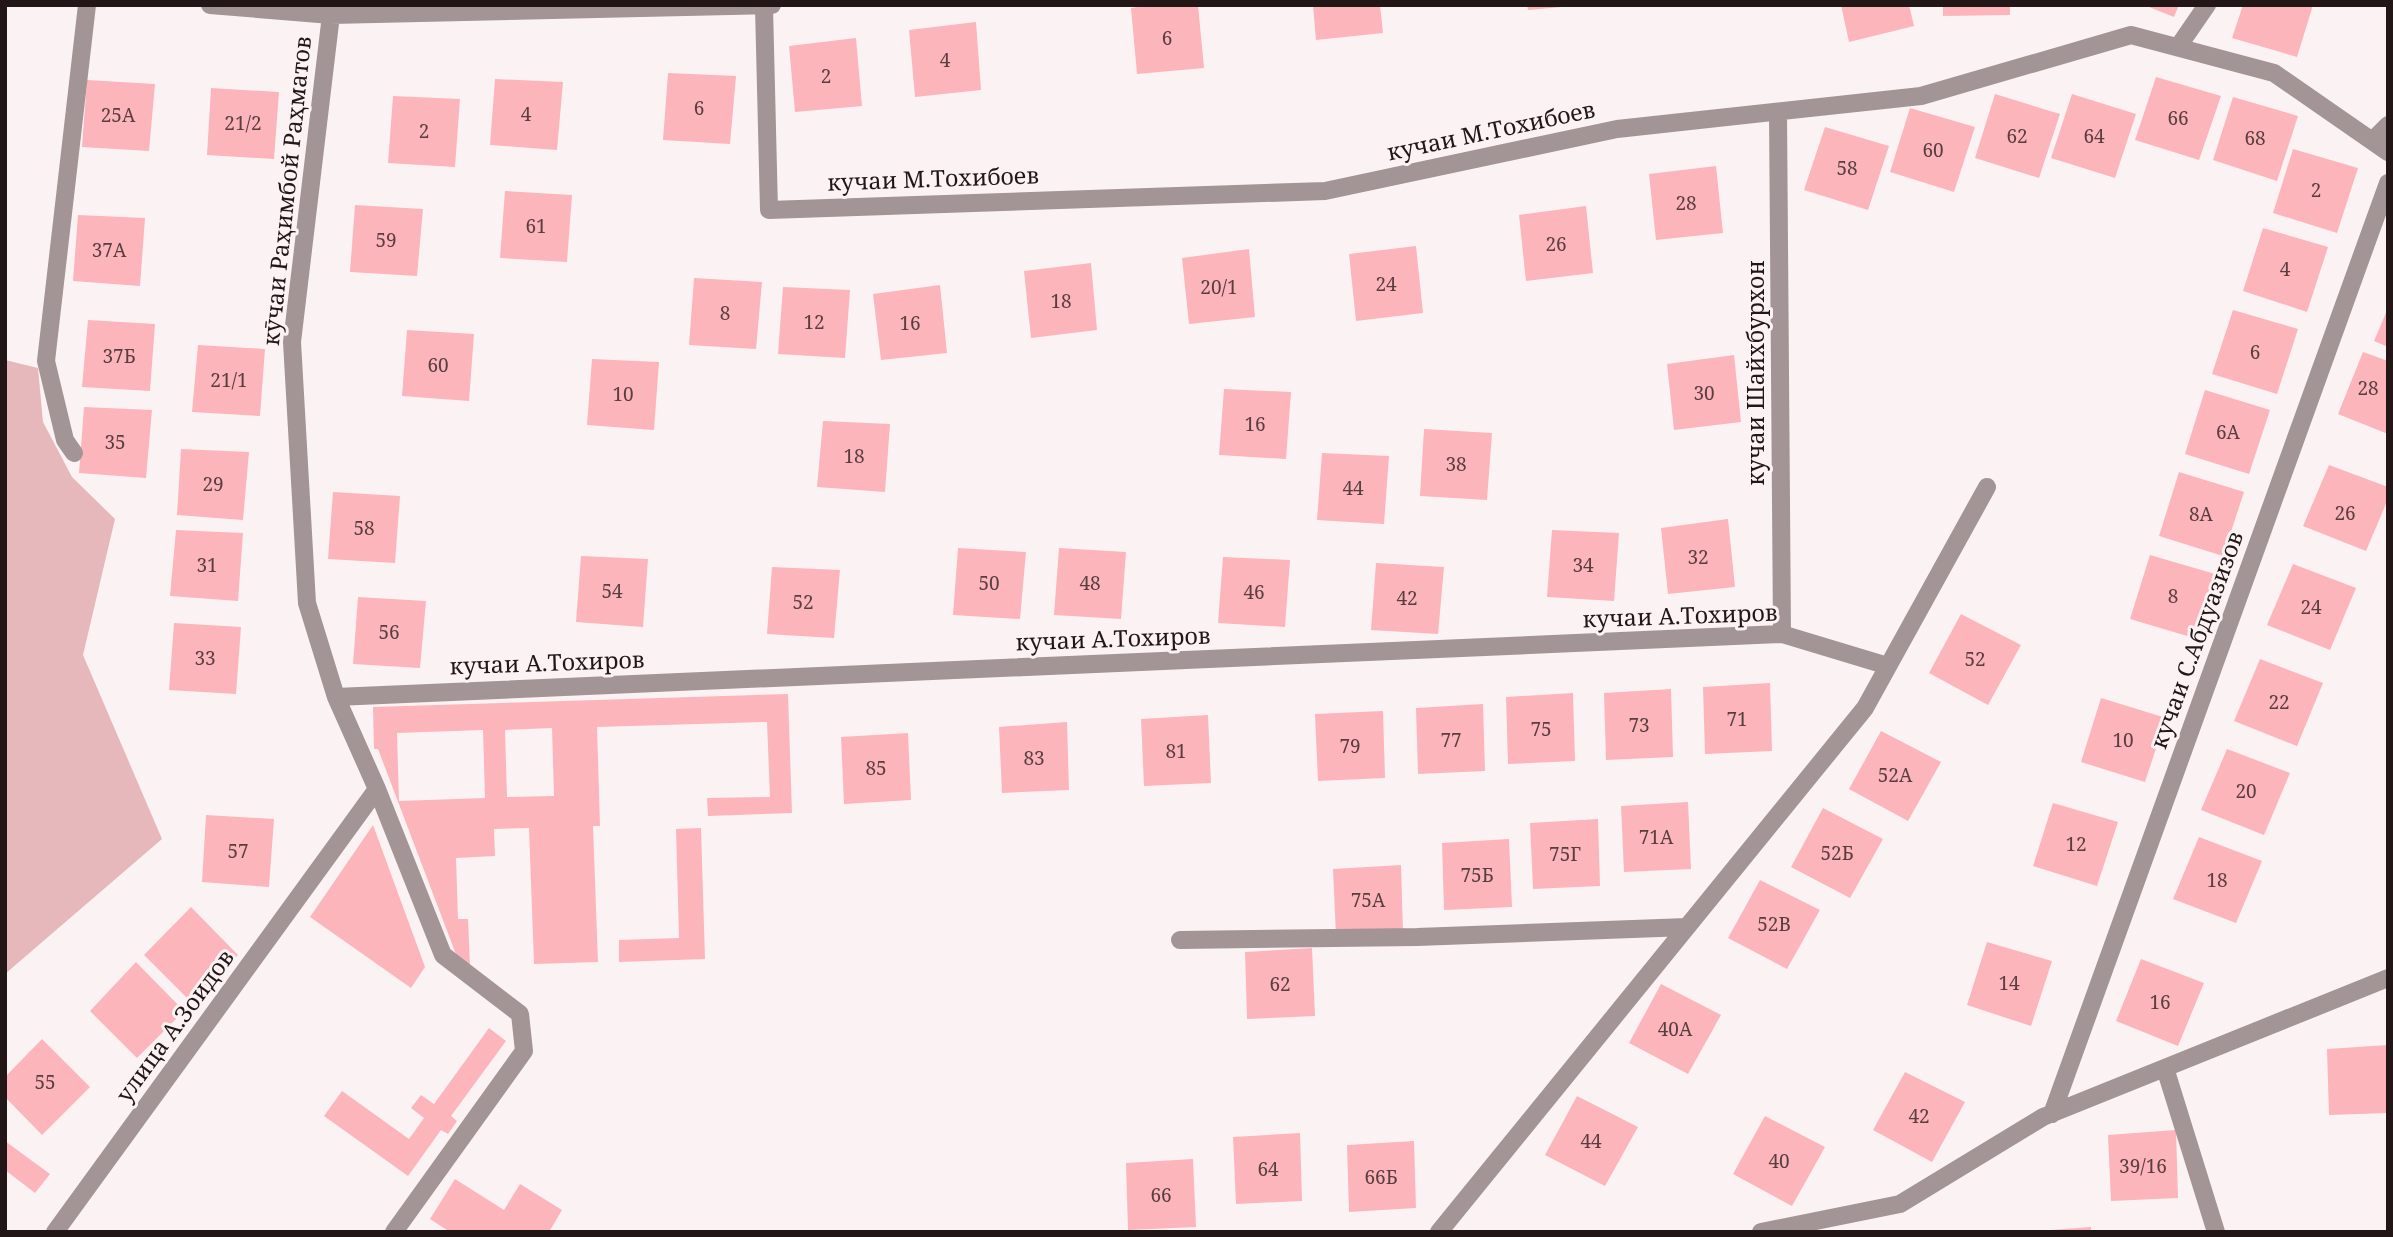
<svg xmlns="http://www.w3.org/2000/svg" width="2393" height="1237" font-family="'Noto Serif',serif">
<rect width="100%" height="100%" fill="#fbf3f3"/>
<path fill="#e7b8bb" d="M5,360L38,368L43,422L72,477L115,519L83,655L162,839L5,974Z"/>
<path fill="#fcb5bb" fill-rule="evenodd" d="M1151,5H1198L1204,68L1137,74L1131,8Z
M1313,5H1380L1383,33L1316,40Z
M1527,5H1562V7L1528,10Z
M1841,5H1909L1914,26L1849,42Z
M1943,5H2010V15L1943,16Z
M2144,5H2179L2174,17Z
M2243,5H2313L2297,57L2232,38Z
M976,22L981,90L915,97L909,30Z
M856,38L862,106L795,112L789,46Z
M668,73L736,76L730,144L663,140Z
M2156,77L2221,96L2199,160L2135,140Z
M495,79L563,82L557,150L490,145Z
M87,80L155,84L149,151L82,147Z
M211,88L279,92L274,159L207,155Z
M1995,94L2060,114L2039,178L1975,158Z
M2072,94L2136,114L2115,178L2051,158Z
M393,96L460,99L455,167L388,163Z
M2233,97L2298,116L2277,181L2213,160Z
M1910,108L1975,127L1954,192L1890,172Z
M1825,127L1889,146L1868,210L1804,190Z
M2293,149L2358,168L2337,233L2273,213Z
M1716,166L1723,233L1656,240L1649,174Z
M505,191L572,195L567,262L500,258Z
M355,205L423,209L417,276L350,272Z
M1586,206L1593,273L1526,281L1519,215Z
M78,215L145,218L140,286L73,281Z
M2263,228L2328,247L2307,312L2243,291Z
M1416,246L1423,313L1356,321L1349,254Z
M1249,249L1255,317L1189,324L1182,258Z
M1091,263L1097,330L1031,338L1024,271Z
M694,278L762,282L756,349L689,345Z
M940,285L947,353L881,360L873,294Z
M783,287L850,290L845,358L778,354Z
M2388,308V347L2374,341Z
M2233,310L2298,329L2277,394L2212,374Z
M88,320L155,324L150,391L82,387Z
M407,330L474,334L469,401L402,396Z
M198,345L265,349L260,416L192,412Z
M2363,352L2388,361V434L2338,414Z
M1734,355L1741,422L1674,430L1667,364Z
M592,359L659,362L654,430L587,425Z
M1224,389L1291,392L1286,459L1219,455Z
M2205,390L2270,410L2249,474L2185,454Z
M84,407L152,410L146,478L79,473Z
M823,421L890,424L885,492L817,487Z
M1424,429L1492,433L1487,500L1420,496Z
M181,449L249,452L243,520L177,515Z
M1322,453L1389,456L1384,524L1317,520Z
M2329,465L2388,487V499L2366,551L2303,526Z
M2179,472L2244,492L2223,556L2159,536Z
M333,492L400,496L395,563L328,559Z
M1728,519L1735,587L1668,594L1661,528Z
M176,530L243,533L238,601L170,596Z
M1552,530L1619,533L1614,601L1547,597Z
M958,548L1026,552L1020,619L953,615Z
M1059,548L1126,552L1121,619L1054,615Z
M2150,555L2215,574L2194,638L2130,619Z
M581,556L648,559L643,627L576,622Z
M1223,557L1290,560L1285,627L1218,623Z
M1376,563L1444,567L1438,634L1371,630Z
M2293,564L2356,588L2330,650L2267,625Z
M772,567L840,570L834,638L767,634Z
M358,597L426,601L420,668L353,664Z
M1961,614L2021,645L1988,705L1929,673Z
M174,623L241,627L236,694L169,690Z
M2260,659L2323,683L2297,746L2234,721Z
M1770,683L1772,751L1705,754L1703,687Z
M1671,689L1673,757L1606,760L1604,693Z
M1573,693L1575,761L1508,764L1506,697Z
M788,694L792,813L708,816L707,798L770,797L767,722L597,727L600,826H593L598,962L534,964L529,828L494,829L495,856L456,858L458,919H468L470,966L457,957L378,749H374L373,707ZM552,728L554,796L507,797L505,730ZM483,730L485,798L399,801L397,733Z
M2101,698L2166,718L2145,782L2081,762Z
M1483,704L1485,771L1418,774L1416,708Z
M1383,711L1385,778L1318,781L1315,714Z
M1208,715L1211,783L1144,786L1141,719Z
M1067,722L1069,790L1002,793L999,727Z
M1881,731L1941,762L1908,821L1849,789Z
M908,733L911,800L844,804L841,737Z
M2227,749L2290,773L2264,835L2201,810Z
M1688,802L1691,869L1624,872L1621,806Z
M2053,803L2118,822L2097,886L2033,866Z
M1823,808L1883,839L1850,898L1791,867Z
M206,815L274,819L269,887L202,882Z
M1598,819L1600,886L1533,889L1530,823Z
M373,825L425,967L411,988L310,917Z
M701,828L705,959L619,962V940L679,938L676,829Z
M2199,837L2262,861L2236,923L2173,899Z
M1509,839L1512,907L1444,910L1442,843Z
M1401,865L1403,932L1336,936L1333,869Z
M1760,880L1820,910L1787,969L1728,938Z
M191,907L238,955L191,1002L144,955Z
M1987,942L2052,961L2031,1026L1967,1005Z
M1312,948L1315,1016L1247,1019L1245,952Z
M2141,959L2204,983L2178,1046L2116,1021Z
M136,962L184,1011L137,1058L90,1011Z
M1661,984L1721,1015L1688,1074L1629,1043Z
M489,1028L506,1041L451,1116L457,1121L448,1134L441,1130L408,1176L324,1116L342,1091L409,1139L424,1118L411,1108L421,1095L434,1104Z
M42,1039L90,1087L42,1135L5,1097V1077Z
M2388,1045V1113L2329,1115L2327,1049Z
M1905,1072L1965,1102L1932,1162L1873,1130Z
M1577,1096L1638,1127L1605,1186L1545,1155Z
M1765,1116L1825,1147L1792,1206L1733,1174Z
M2176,1130L2178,1198L2111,1201L2108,1135Z
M1300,1133L1302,1201L1236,1204L1233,1137Z
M5,1141L50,1174L35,1193L5,1170Z
M1414,1141L1416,1208L1349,1212L1347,1145Z
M1193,1159L1196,1227L1128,1230L1126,1163Z
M455,1179L504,1210L520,1184L562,1210L549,1232H450L430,1219Z
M2091,1227V1232H2051V1230Z"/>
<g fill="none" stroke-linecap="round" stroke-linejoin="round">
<path stroke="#a39495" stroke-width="18" d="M210,5L331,15L772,5
M764,7L769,210L1325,191L1617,129L1921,96L2131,35L2274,73L2388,152
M2178,47L2207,5
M1778,112L1782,634
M2372,141L2388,125
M74,453L65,440L46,361L87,5
M336,697L1782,634L1888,666
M377,789L443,955L520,1014L524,1051L394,1232
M1180,940L1417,937L1687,927
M2165,1068L2216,1232
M2052,1114L2388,183
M55,1232L377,789L336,697L307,603L292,342L331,15
M1439,1232L1865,708L1987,487
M1761,1232L1900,1204L2043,1117L2388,978"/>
</g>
<g text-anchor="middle" stroke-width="6" stroke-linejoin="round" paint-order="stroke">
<g font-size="19" fill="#593e40">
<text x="1167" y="45">6</text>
<text x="945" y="67">4</text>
<text x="826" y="83">2</text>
<text x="699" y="115">6</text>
<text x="526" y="121">4</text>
<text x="118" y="122">25А</text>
<text x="2178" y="125">66</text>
<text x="243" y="130">21/2</text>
<text x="424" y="138">2</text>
<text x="2017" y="143">62</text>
<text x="2094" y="143">64</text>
<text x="2255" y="145">68</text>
<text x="1933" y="157">60</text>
<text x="1847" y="175">58</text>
<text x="2316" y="197">2</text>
<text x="1686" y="210">28</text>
<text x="536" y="233">61</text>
<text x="386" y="247">59</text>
<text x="1556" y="251">26</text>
<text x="109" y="257">37А</text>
<text x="2285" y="276">4</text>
<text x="1386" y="291">24</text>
<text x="1219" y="294">20/1</text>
<text x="1061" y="308">18</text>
<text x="725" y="320">8</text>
<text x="814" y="329">12</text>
<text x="910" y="330">16</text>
<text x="2255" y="359">6</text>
<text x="119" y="363">37Б</text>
<text x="438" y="372">60</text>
<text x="229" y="387">21/1</text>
<text x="2368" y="395">28</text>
<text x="1704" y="400">30</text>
<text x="623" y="401">10</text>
<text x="1255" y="431">16</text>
<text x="2228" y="439">6А</text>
<text x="115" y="449">35</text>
<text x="854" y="463">18</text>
<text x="1456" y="471">38</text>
<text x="213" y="491">29</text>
<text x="1353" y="495">44</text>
<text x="2345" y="520">26</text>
<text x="2201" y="521">8А</text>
<text x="364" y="535">58</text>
<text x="1698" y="564">32</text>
<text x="207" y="572">31</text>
<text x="1583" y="572">34</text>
<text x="989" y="590">50</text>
<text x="1090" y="590">48</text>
<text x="612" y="598">54</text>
<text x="1254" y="599">46</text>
<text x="2173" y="603">8</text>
<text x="1407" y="605">42</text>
<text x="803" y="609">52</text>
<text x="2311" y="614">24</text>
<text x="389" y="639">56</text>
<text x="205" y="665">33</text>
<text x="1975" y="666">52</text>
<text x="2279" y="709">22</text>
<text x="1737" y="726">71</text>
<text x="1639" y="732">73</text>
<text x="1541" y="736">75</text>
<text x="1451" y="747">77</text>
<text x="2123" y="747">10</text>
<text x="1350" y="753">79</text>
<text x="1176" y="758">81</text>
<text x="1034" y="765">83</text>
<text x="876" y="775">85</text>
<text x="1895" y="782">52А</text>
<text x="2246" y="798">20</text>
<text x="1656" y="844">71А</text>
<text x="2076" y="851">12</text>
<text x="238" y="858">57</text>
<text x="1837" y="860">52Б</text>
<text x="1565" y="861">75Г</text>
<text x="1477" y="882">75Б</text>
<text x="2217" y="887">18</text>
<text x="1368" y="907">75А</text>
<text x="1774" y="931">52В</text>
<text x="2009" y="990">14</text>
<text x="1280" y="991">62</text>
<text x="2160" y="1009">16</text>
<text x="1675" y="1036">40А</text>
<text x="45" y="1089">55</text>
<text x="1919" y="1123">42</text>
<text x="1591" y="1148">44</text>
<text x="1779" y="1168">40</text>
<text x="2143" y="1173">39/16</text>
<text x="1268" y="1176">64</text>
<text x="1381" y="1184">66Б</text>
<text x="1161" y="1202">66</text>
</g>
<g font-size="23" fill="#231617" stroke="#fbf3f3">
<text transform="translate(1491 131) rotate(-12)" y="8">кучаи М.Тохибоев</text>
<text transform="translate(933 179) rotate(-2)" y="8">кучаи М.Тохибоев</text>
<text transform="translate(287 191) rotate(-84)" y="8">кӯчаи Раҳимбой Раҳматов</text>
<text transform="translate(1756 373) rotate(-90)" y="8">кучаи Шайхбурхон</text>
<text transform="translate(1680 616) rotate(-2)" y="8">кучаи А.Тохиров</text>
<text transform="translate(1113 639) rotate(-2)" y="8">кучаи А.Тохиров</text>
<text transform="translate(2197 640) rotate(-70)" y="8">кучаи С.Абдуазизов</text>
<text transform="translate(547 663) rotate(-2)" y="8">кучаи А.Тохиров</text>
<text transform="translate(175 1026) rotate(-54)" y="8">улица А.Зоидов</text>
</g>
</g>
<rect width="2393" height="1237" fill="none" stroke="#231617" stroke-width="14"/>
</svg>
